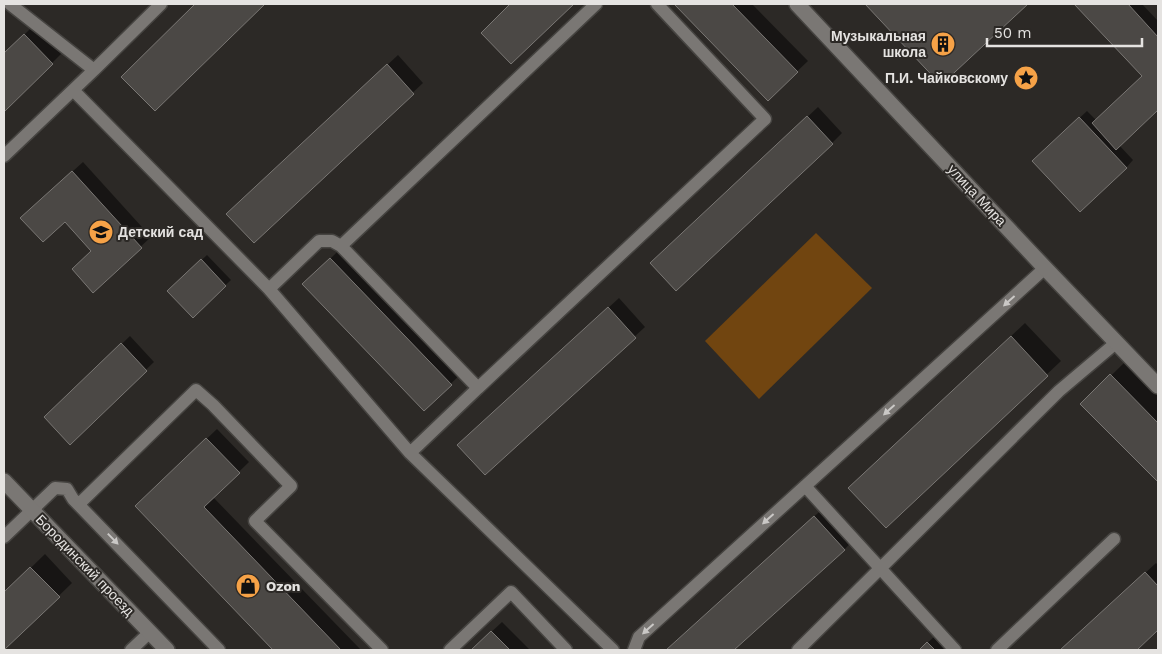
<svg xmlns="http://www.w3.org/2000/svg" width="1162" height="654" font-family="'Work Sans',sans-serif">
<rect width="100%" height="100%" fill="#2c2926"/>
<path fill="#714510" d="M816,233L872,288L759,399L705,341Z"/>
<path fill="#0007" d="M197,4H263L155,109L123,77Z
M512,4H572L511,63L482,33Z
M676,4H752L808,61L768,99Z
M866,4H1026L941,83Z
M1076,4H1142L1158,21V109L1119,145L1133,160L1126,168L1042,153L1087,111L1096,120L1143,76Z
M34,25L62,53L4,111V55Z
M398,55L423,83L254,242L238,204Z
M818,107L842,133L832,143L662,253Z
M83,162L151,237L93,291V250L65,220L32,208Z
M340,249L461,374L424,409L304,285Z
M207,255L231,280L193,316L169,291Z
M619,298L645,327L485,474L469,435Z
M1025,323L1061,361L886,526L864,475Z
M130,336L154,362L70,443L46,417Z
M1125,362L1158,395V481L1082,404Z
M217,429L249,462L213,497L361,650H275L136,506Z
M828,504L857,536L844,550L732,650H666Z
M45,554L72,583L4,649V594Z
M1156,563L1158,565V629L1135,650H1062Z
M502,622L530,650H472Z
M938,633L954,650H920Z"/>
<path fill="#4b4845" stroke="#7a7774" d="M195,4H265L155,111L121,77Z
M510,4H574L511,64L481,33Z
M674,4H732L798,72L768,101Z
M865,4H1028L941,85Z
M1074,4H1128L1158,37V110L1116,150L1092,123L1142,76Z
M24,34L53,64L4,112V53Z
M387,64L414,94L254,243L226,214Z
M807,116L833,144L676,291L650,263Z
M1079,117L1127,168L1080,212L1032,161Z
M72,171L142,248L93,293L72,269L91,251L65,222L43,242L20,218Z
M330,258L452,385L424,411L302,284Z
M201,259L226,286L193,318L167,291Z
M608,307L636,338L485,475L457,445Z
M1011,336L1048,376L886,528L848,488Z
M121,343L147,371L70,445L44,417Z
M1110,374L1158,423V482L1080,404Z
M206,438L240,473L204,507L341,650H273L135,506Z
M814,516L845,550L734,650H666Z
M30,567L60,597L4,650V592Z
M1145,572L1158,586V630L1137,650H1060Z
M491,631L510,650H471Z
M927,642L935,650H919Z"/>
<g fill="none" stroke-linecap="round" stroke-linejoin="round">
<defs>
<path id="lane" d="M596,4L341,246L478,388L765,119L657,4
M94,70L161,4
M73,90L269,289L410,453L613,650
M4,156L94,70L10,4
M269,289L319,241H332L341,246
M410,453L478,388
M805,486L955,650
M79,504L196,390L213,405L291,486L255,521L382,650
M4,537L55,488L67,489L73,499L219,650
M131,650L149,633
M450,650L511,592L566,650
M634,650L639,637L1045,268
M798,650L1059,391L1117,342
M997,650L1114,539"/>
<path id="street" d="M797,4L1045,268L1158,386
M4,481L167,650"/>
</defs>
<use href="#lane" stroke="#464441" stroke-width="15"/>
<use href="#street" stroke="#464441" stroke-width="18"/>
<use href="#lane" stroke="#7a7774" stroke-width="12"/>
<use href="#street" stroke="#7a7774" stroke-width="15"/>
</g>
<defs><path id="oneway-solid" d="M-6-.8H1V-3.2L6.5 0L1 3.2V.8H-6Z" transform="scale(1.25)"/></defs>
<g fill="#cac8c6">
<use href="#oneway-solid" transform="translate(1009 301) rotate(138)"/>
<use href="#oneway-solid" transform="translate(889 410) rotate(138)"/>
<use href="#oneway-solid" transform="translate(768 519) rotate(138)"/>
<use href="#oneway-solid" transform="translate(113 539) rotate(46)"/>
<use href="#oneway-solid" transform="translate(648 629) rotate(138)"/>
</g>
<defs>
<symbol id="building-disc" viewBox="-11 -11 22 22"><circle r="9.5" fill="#f6a247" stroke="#2c2926"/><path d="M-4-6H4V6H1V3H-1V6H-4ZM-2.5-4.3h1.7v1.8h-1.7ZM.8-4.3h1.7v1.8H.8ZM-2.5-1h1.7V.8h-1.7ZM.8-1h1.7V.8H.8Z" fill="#111"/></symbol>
<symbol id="sight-disc" viewBox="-11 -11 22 22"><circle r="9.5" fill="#f6a247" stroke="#2c2926"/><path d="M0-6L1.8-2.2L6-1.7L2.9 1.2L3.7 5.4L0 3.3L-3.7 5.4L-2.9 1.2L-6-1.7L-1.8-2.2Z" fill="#111"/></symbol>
<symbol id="school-disc" viewBox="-11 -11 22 22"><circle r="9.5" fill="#f6a247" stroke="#2c2926"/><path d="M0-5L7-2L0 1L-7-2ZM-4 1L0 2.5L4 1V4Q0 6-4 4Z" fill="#111"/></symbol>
<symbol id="shop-disc" viewBox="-11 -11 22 22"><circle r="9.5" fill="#f6a247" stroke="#2c2926"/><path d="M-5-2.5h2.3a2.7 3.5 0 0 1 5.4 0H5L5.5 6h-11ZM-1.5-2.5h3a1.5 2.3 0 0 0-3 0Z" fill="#111"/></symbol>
</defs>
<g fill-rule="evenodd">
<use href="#building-disc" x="929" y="30" width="28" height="28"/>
<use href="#sight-disc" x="1012" y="64" width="28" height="28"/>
<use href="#school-disc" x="87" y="218" width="28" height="28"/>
<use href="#shop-disc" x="234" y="572" width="28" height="28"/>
</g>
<g text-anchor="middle" stroke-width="4" stroke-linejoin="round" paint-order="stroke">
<g font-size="14" font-weight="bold" fill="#e5e3e1" stroke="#2c2926" text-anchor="end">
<text x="926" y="41">Музыкальная<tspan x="926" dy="16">школа</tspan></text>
<text x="1008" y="83">П.И. Чайковскому</text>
<text x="118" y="237" text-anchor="start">Детский сад</text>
<text x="266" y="591" text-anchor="start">Ozon</text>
</g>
<g font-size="14" fill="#e5e3e1" stroke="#2c2926">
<text transform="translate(977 195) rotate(47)" y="5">улица Мира</text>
<text transform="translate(85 565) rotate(46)" y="5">Бородинский проезд</text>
</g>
</g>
<rect width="1162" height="654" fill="none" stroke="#e5e3e1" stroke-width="10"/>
<path d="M987 38v8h155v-8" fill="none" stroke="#e5e3e1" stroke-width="2.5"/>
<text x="994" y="38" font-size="15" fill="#e5e3e1" stroke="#2c2926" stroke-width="4" paint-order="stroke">50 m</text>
</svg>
